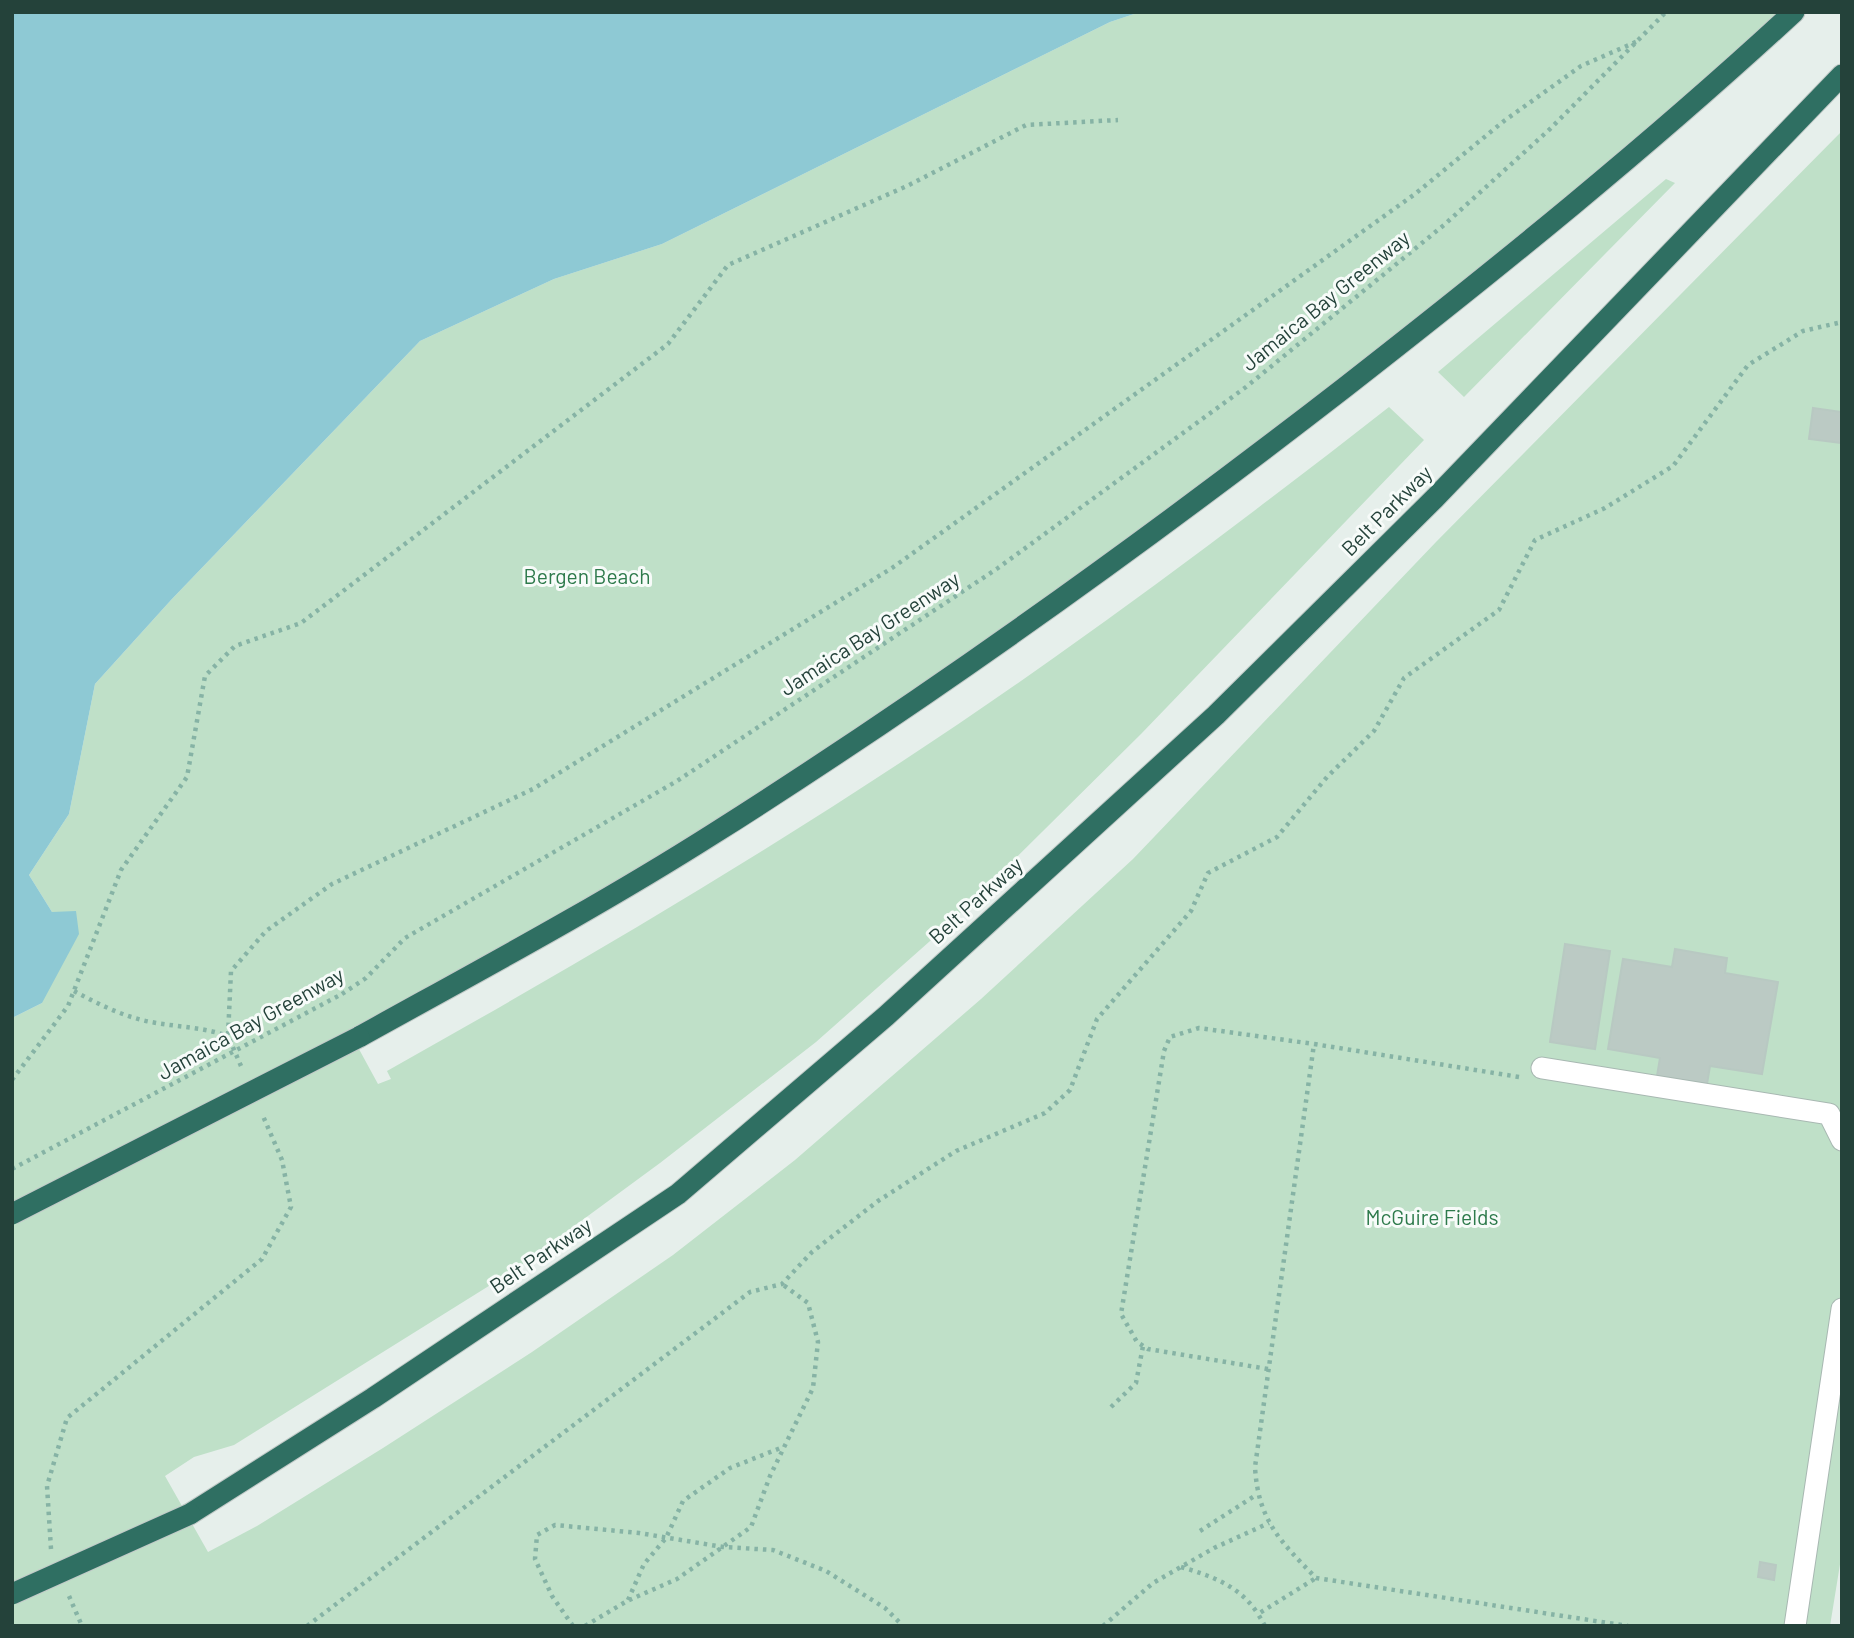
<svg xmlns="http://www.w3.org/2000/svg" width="1854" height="1638" font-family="Barlow,sans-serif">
<rect width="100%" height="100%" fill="#e6efeb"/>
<path fill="#bfe0c8" d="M1140,12H1794L1284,435L711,835L354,1040L378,1084L391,1079L387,1071C615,943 841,809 1055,657C1168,577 1279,493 1389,407L1424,440L1141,734L947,926L816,1042L660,1163L513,1271L234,1445L194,1457L165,1476L208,1552L257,1526L383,1448L532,1352L673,1255L795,1160L981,999L1133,859L1436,542L1842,131V1552L1830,1626H12V1018L42,1003L52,912L29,875L69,814L95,684L171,600L420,341L554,279L662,244L1110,22Z
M1666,179L1675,183L1464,397L1438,372Z"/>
<path fill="#8ec9d4" d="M12,12H1140L1110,22L662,244L554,279L420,341L171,600L95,684L69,814L29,875L52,912L76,911L79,934L42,1003L12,1018Z"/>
<path fill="#bbcac4" stroke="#b8c9c2" stroke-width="2" d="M1813,408L1842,412V443L1809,439Z
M1565,944L1610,951L1595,1049L1550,1042Z
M1675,949L1727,958L1725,973L1778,982L1762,1074L1710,1066L1707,1084L1657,1076L1660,1058L1608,1049L1623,959L1672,967Z
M1760,1562L1776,1565L1774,1580L1758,1577Z"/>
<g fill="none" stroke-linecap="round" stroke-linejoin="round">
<defs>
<path id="minor" d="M1542,1068L1829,1114L1842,1140
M1795,1626L1842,1309"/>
<path id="highway" d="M359,1037C478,971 598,907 713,834C931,696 1140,546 1344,388C1498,268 1650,145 1794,12
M190,1514L373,1398L678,1194L886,1016L1216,715L1435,498L1842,75"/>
</defs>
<use href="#minor" stroke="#a8b8b2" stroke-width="23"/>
<use href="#highway" stroke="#c2cac8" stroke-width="23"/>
<path stroke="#86b3a5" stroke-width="4.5" stroke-dasharray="3.5 5" stroke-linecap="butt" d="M74,991C98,1004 124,1017 151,1022C177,1027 203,1027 228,1036
M342,994L366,978L405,938L677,781L998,568L1246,387L1444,225L1550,129L1666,12
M241,1066L228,1036L231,971L266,931L332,884L533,789L892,568L1415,194L1504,121L1581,66L1638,41
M1519,1077L1314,1044L1255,1467C1258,1520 1280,1541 1316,1578L1628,1626
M12,1080L68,1006L121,870L187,777L205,676L235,646L301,623L668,344L728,265L907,186L1026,125L1118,120
M1268,1369L1148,1349L1137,1342L1121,1314L1164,1051L1170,1037L1199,1028L1314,1044
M1111,1407L1136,1383L1143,1346
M1200,1531L1256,1495
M51,1549L47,1486L67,1418L262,1259L291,1207L282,1160L263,1116
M1181,1567C1212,1576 1240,1586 1258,1614
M69,1596L82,1626
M628,1600L644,1564L666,1538L683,1501L730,1468L783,1447
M307,1626L750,1292L782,1284L812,1252L878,1201L956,1151L1045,1113L1070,1090L1097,1019L1191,911L1208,873L1277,837L1327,777L1374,731L1404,678L1499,610L1535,540L1605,508L1673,466L1748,365L1803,331L1842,322
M573,1626L552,1596L535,1559L537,1535L555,1525L639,1533L723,1547L773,1550L826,1571L885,1608L903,1626
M585,1626L627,1601L677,1579L751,1527L770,1476L813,1388L818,1342L808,1303L782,1284
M1103,1626L1153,1583L1214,1548L1269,1523
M1265,1626L1258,1614L1316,1578"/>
<use href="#minor" stroke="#fff" stroke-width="21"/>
<use href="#highway" stroke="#2f6f62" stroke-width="21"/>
<defs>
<path id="highway-bridge" d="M12,1214L359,1037
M12,1594L190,1514"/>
</defs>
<use href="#highway-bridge" stroke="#c2cac8" stroke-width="23" stroke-linecap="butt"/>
<path stroke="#86b3a5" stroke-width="4.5" stroke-dasharray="3.5 5" stroke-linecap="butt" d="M12,1169L342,994"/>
<use href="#highway-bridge" stroke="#2f6f62" stroke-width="21"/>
</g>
<g text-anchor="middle" stroke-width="6" stroke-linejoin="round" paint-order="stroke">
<g font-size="21" fill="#24423a" stroke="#f7fbf9">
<text transform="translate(1326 301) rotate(-39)" y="7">Jamaica Bay Greenway</text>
<text transform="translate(1387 511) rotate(-45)" y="7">Belt Parkway</text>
<text transform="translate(870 634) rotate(-33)" y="7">Jamaica Bay Greenway</text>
<text transform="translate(976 901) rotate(-42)" y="7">Belt Parkway</text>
<text transform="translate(251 1024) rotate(-29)" y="7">Jamaica Bay Greenway</text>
<text transform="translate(541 1256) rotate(-34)" y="7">Belt Parkway</text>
</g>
<g font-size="21" fill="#2d7a4b" stroke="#f7fbf9">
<text x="587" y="584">Bergen Beach</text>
<text x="1432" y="1225">McGuire Fields</text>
</g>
</g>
<rect width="1854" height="1638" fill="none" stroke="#24423a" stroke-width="28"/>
</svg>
